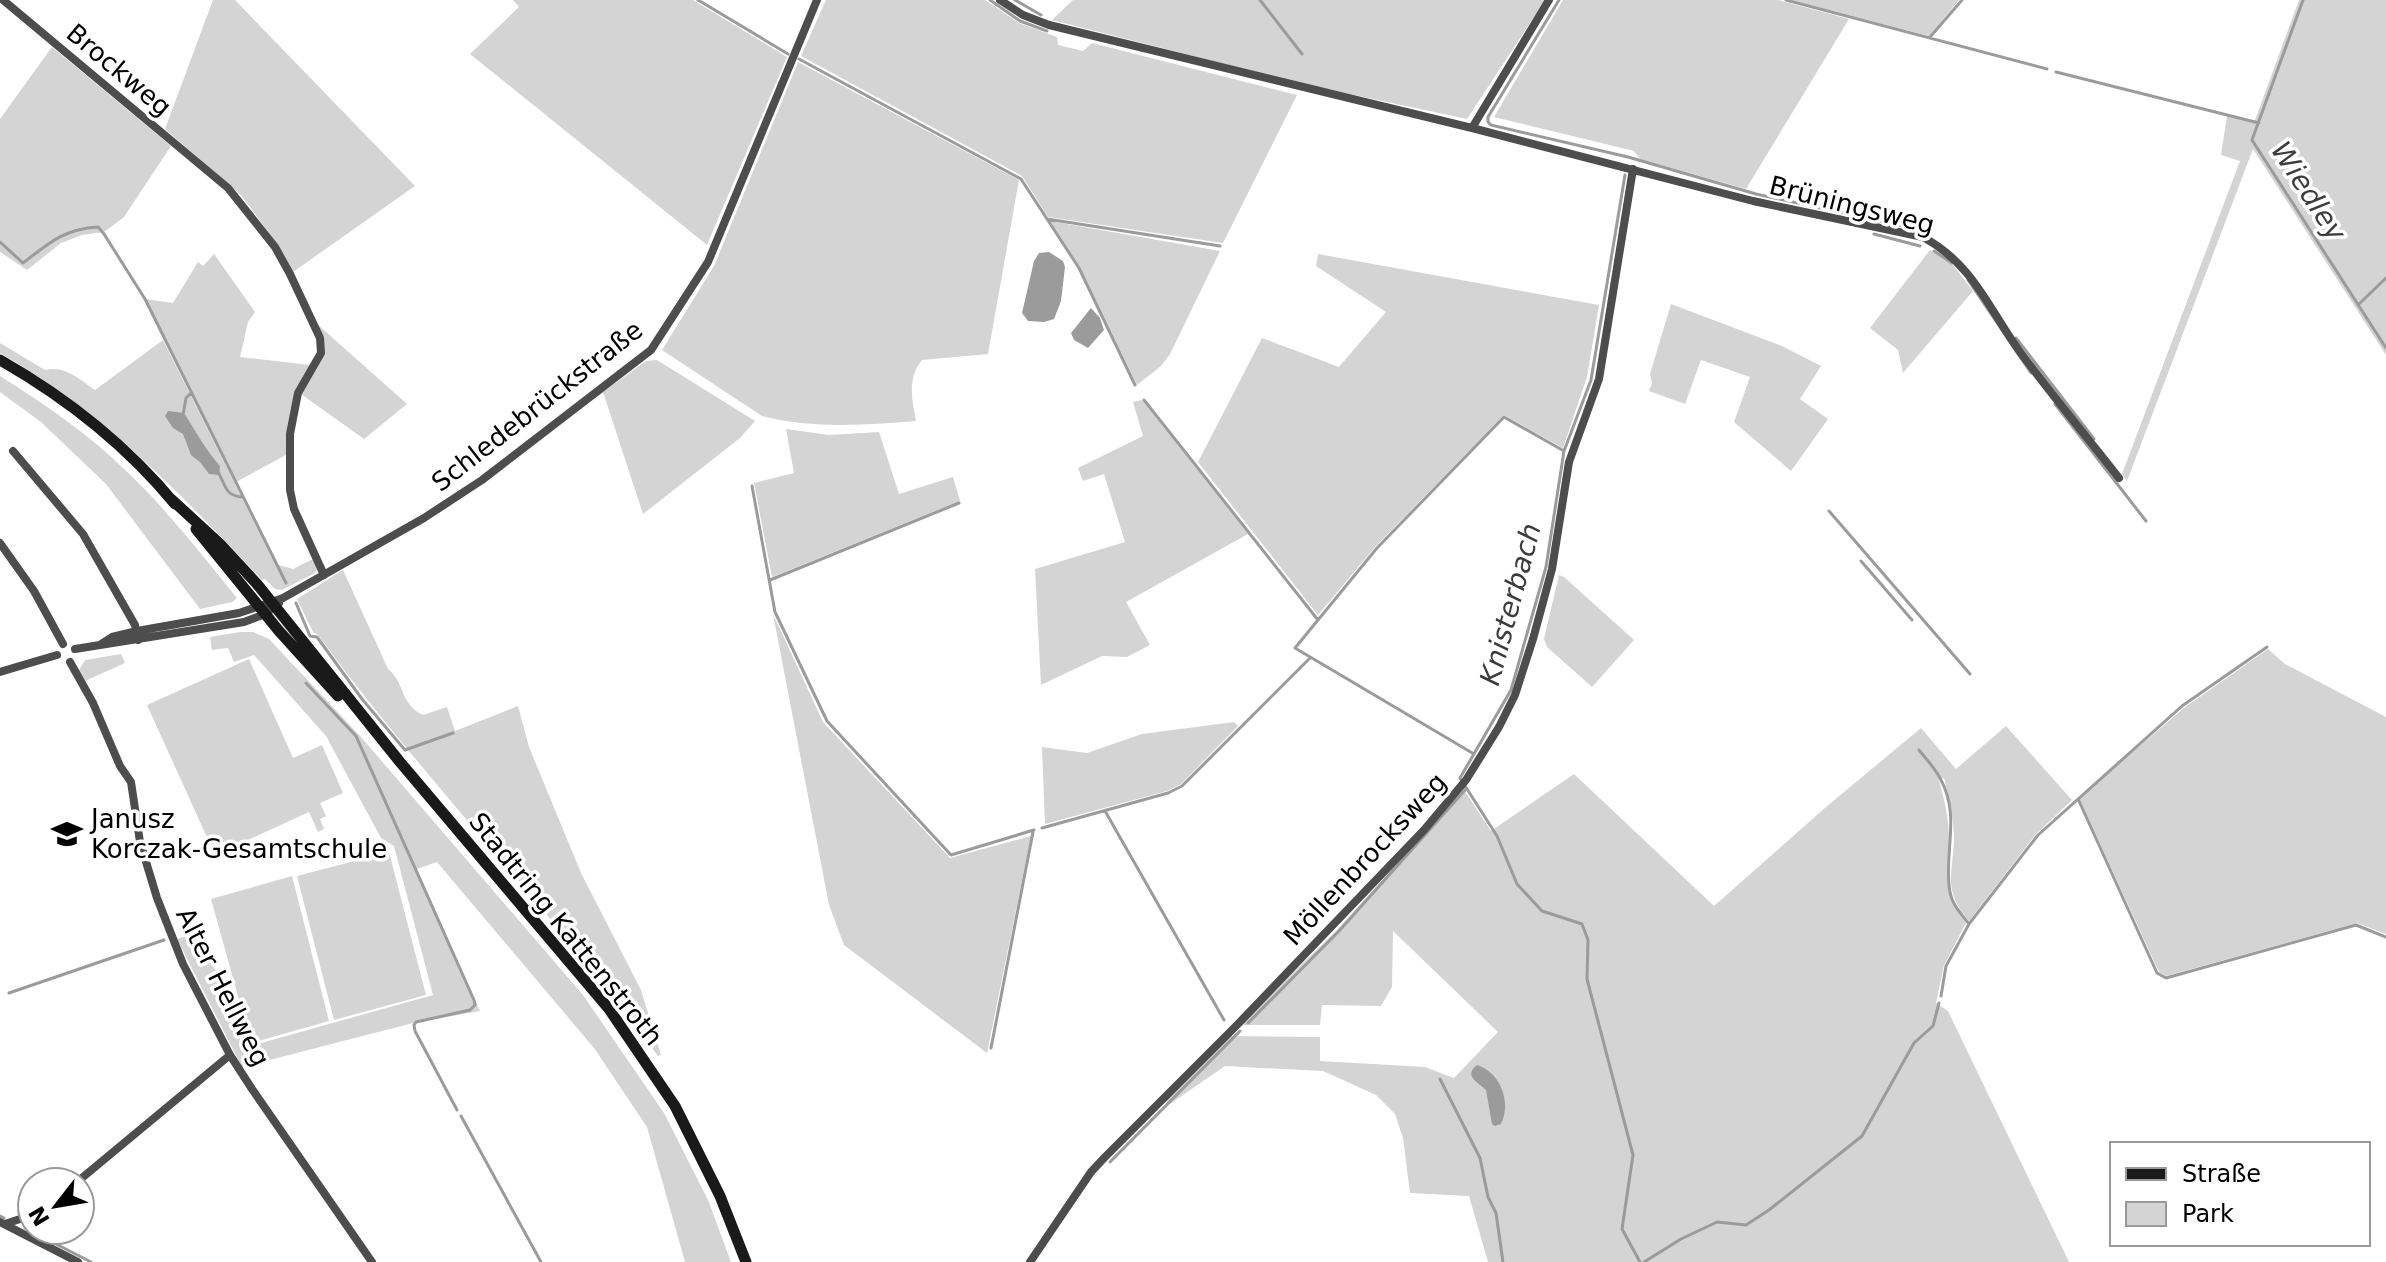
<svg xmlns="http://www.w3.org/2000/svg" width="2386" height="1262" font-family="'DejaVu Sans',sans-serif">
<rect width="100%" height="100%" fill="#fff"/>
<path fill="#d4d4d4" d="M213,0H235L415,186L293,272L278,245L241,195L165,129Z
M513,0H693L787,57L707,245L470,54L519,7Z
M826,0H985L1019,23L1057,37L1058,45L1083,51L1092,43L1297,95L1223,243L1048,217L1022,176L801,56Z
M1073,0H1545L1467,119L1303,84L1052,20Z
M1563,0H1778L1849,19L1746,189L1640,159L1634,151L1494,117Z
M1791,0H1959L1929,36Z
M2299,0H2386V355L2253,149L2127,481L2122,474L2240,161L2221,155L2227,116L2254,123Z
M52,47L171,146L124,217L104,232L82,235L61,243L27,270L0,252V119Z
M798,62L1019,180L988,354L922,360C907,379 912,399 916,421C865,425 812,429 762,416L662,350L714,266Z
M1050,221L1220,251L1170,354L1161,366L1137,385L1080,267Z
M1930,250L1953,265L1973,291L1903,373L1898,350L1870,328Z
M214,254L255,312L248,322L240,357L310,365L288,433L286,455L236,482L146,299L173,303L198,262L203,266Z
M1318,254L1599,305L1587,377L1563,448L1504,415L1375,547L1318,615L1198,462L1262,338L1339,367L1386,312L1316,266Z
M1671,304L1782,346L1821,366L1800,399L1828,419L1791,471L1734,422L1750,377L1701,360L1685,404L1649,391L1652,383L1650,374Z
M316,323L407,404L364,439L301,394L324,352Z
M163,340L275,564L293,569L313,559L317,569L315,573L282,590L275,589L265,579L262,580C182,495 102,411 0,353V343L45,370C65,365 79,379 95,390Z
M657,360L755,421L740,438L643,514L603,392L646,361Z
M0,376C43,403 86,432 123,468C165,507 201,554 237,598L232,602L200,609L106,484L41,422L0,392Z
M1142,400L1248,534L1126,602L1150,645L1127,657L1102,656L1041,685L1035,569L1125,542L1104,474L1083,481L1078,468L1143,436L1133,402Z
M786,429L829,435L879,432L899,494L953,477L960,501L772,577L754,483L794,473Z
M343,570L388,669C406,684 399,703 423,715L447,707L455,731L518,706L529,747L581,873L641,990L661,1055L658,1056C552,910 425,781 318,635L313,632L297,599Z
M1559,575L1564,577L1634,640L1592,687L1547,647L1544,639Z
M773,614L823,722L950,858L1031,836L987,1053L844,945L829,905Z
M240,632H253L269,639L361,737L583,995L664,1113L708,1200L731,1262H685L647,1127L594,1048L437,862L417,869L480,1011L413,1023L242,1067L177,939L198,933L250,1046L433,995L394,846L381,838L326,736L254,655L234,662L228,648L212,650L210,637Z
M2268,649L2285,664L2386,717V934L2357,923L2166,976L2159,972L2079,798L2184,708Z
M121,654L125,663L85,681L79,670L85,660Z
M249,659L293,758L322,745L343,793L320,803L326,816L320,819L324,829L318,832L309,812L215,855L147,705Z
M1234,722L1238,726L1181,784L1167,791L1045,824L1042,747L1087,753L1142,734Z
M2006,726L2072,800L2036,834L1969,921C1941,888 1954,873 1954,835C1953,815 1949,797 1944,778L1939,780C1944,799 1949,818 1949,838C1949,874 1941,892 1966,923L1944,965L1936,1003L1948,1011L2069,1262H1488L1469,1196L1410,1193L1403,1138L1395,1114L1376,1095L1323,1071L1225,1066L1170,1104L1165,1099L1228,1036L1320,1037V1061L1425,1067L1454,1078L1498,1032L1393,931L1392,987L1381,1006L1322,1005L1320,1025H1239L1336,931L1464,790L1491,831L1574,774L1714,906L1826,807L1921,728L1956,769Z
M389,852L426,995L334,1020L297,876Z
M292,876L329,1021L251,1043L211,899Z"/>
<path fill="#9b9b9b" d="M1049,252L1063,261L1065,267L1061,301L1054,319L1044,322L1028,321L1022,313L1034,261L1039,253Z
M1091,308L1100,318L1104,330L1088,348L1074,340L1071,333Z
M168,411L184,413C196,432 206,450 220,466L219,475L209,474L200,462L191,455L183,434L173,428L165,416Z
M1477,1065C1500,1072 1512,1102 1501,1124L1495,1126L1492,1124L1486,1090C1478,1082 1463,1076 1477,1065Z"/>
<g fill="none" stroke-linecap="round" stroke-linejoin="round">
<path stroke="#9b9b9b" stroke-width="3" d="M698,0L788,54
M990,0L1020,21L1047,31
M1015,0L1041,15
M1260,0L1302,54
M1559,0L1488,117V122L1491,125L1628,157L1756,194L1917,229
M1786,0L2047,69
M2303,0L2252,140L2386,348
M1930,37L1962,0
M799,59L1021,179L1079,268L1135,385
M2056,72L2259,123
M1625,175L1591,380L1564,451L1546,567L1511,690L1460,778L1497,836L1517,884L1542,911L1582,924L1588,940L1587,979L1633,1155L1622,1229L1640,1262
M1047,219L1220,246
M1874,234L1920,246
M0,242L23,263C49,243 64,229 98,227L104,234L145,299L286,583
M1934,251L1952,263
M1968,280L2031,373
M2358,305L2386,278
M2016,338L2094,439
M1144,400L1318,620
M2055,404L2146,521
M183,415L186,398L191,393
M218,472C226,485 224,496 243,497
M752,486L775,612L827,721L951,855L1034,830
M1829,511L1970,674
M1861,561L1912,620
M770,580L959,503
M296,603L310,636L317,637L362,699L405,750L453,733
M306,683L356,736L474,1000L475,1005L470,1010L416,1022L414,1025L415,1031L457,1110
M1919,750C1926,759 1936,769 1941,780C1961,817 1943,855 1950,892C1952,904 1961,914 1969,924
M1474,754L1295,648L1377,548L1504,417L1564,451
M2079,801L2157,973L2166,978L2356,925L2386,937
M1105,811L1224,1020
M1042,828L1168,793L1182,786L1310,658
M9,993L164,940
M1941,996L1946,966L1969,924L2038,835L2182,706L2267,647
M1248,1023L1339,931L1466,789
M991,1048L1033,832
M1440,1079L1480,1158L1488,1197L1496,1213L1503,1262
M461,1116L541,1262
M1110,1162L1240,1031
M0,1216L4,1218
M25,1228L91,1262
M1644,1262L1681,1239L1717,1222L1746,1225L1769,1210L1862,1136L1914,1043L1933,1026L1939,1003"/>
<path stroke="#4d4d4d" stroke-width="8" d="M3,0L228,188L275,247L290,274L320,338L321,353L298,393L290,434V490L294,509L324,575
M1000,0L1023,15L1049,25L1472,128L1753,201L1923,237C1974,265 1988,308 2020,352C2052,395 2086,436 2119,478
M1472,128L1549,0
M13,451L83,534L135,625L138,640
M0,543L34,591L63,644
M101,644L112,637L137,631L239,613L283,598L424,518L482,480L651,350L708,262L817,0
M75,649L244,622L265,614L279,603
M70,662L93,703L120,766L131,782L140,842L157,898L183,964L230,1055L252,1089L372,1262
M0,672L57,655
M77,1182L230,1055
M0,1222L78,1262
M5,1224L32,1215
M1030,1262L1091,1172L1105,1157L1237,1025L1424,830L1466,780L1499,727L1515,695L1533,639L1552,569L1569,462L1599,379L1633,169"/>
<path stroke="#1a1a1a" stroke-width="11" d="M0,360C65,397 127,446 175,504
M171,499L220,544L257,584L400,762L609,1009L675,1106L720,1196L746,1262
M196,529L279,631L338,696"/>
</g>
<defs>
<symbol id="school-bare" viewBox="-9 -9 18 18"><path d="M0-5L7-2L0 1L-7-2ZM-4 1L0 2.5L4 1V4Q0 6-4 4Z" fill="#000" stroke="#fff" stroke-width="2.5" paint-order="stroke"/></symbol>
</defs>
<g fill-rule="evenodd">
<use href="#school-bare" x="45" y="812" width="44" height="44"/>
</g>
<g text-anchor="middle" stroke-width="7" stroke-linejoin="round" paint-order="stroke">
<g font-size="26" fill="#000" stroke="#fff">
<text transform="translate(119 70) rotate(40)" y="9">Brockweg</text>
<text transform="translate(1852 205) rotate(14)" y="9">Brüningsweg</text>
<text transform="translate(537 406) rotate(-38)" y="9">Schledebrückstraße</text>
<text transform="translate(1365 859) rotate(-47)" y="9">Möllenbrocksweg</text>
<text transform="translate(566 929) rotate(51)" y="9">Stadtring Kattenstroth</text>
<text transform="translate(223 987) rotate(63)" y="9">Alter Hellweg</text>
</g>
<g font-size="26" fill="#000" stroke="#fff" text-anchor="start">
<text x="91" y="828">Janusz<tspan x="91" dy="30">Korczak-Gesamtschule</tspan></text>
</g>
<g font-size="28" font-style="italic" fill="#3c3c3c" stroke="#fff">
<text transform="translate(2309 191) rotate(57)" y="10">Wiedley</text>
<text transform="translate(1510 604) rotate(-75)" y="10">Knisterbach</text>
</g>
</g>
<rect x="2110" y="1142" width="260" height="104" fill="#ffffff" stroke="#999999" stroke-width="2"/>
<rect x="2126" y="1168" width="40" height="12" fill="#1a1a1a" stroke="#999999" stroke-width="2"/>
<text x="2182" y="1182" font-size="24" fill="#000000">Straße</text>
<rect x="2126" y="1202" width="40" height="24" fill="#d4d4d4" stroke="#999999" stroke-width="2"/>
<text x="2182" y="1222" font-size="24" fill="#000000">Park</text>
<g transform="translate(56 1206) rotate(239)"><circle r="38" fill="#ffffff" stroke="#999999" stroke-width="2"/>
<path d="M0-6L14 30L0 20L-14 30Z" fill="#000000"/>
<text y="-12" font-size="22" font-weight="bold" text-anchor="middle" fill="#000000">N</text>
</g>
</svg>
